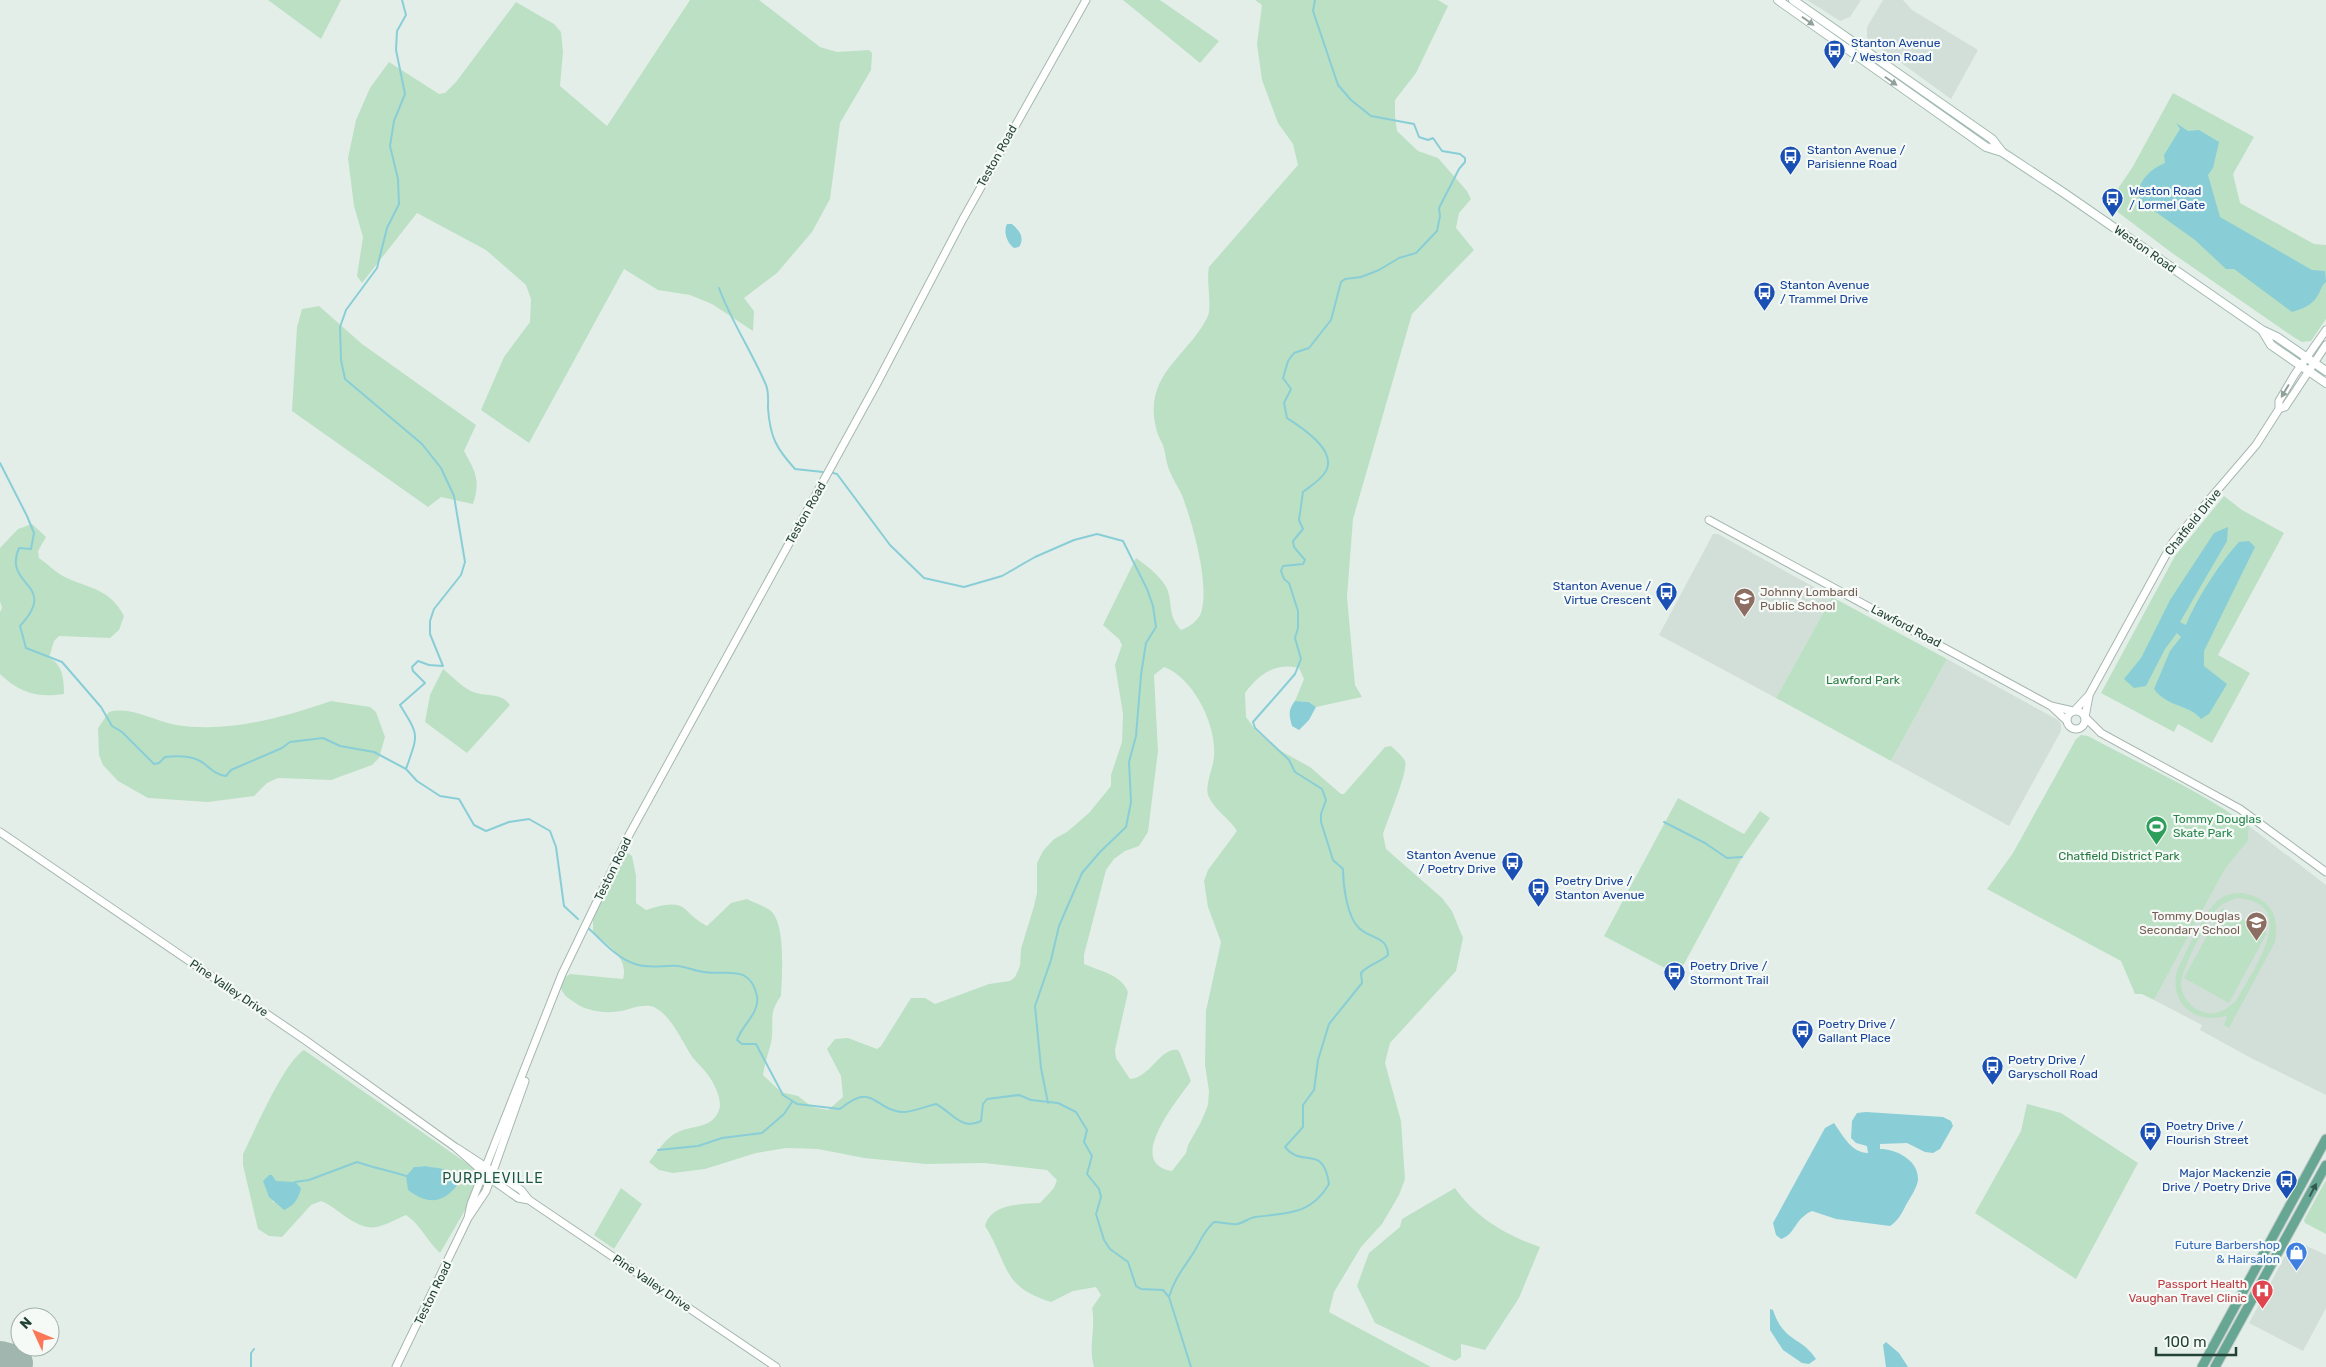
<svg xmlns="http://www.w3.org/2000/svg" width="2326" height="1367" font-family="Rubik,sans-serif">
<rect width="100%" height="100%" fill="#e4eee9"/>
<path fill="#d2ded8" d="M1807,0H1861L1850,17L1840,21Z
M1883,0H1903L1912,10L1978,50L1951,99L1867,38V27Z
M1713,534H1718L1832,597L1776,698L1659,635Z
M1947,659L2058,720L2061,724V731L2009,826L1891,761Z
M2249,826L2326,885V1095L2251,1058L2200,1030L2202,1025L2154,1000L2225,869L2248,841Z
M2296,1241L2326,1255V1308L2303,1351L2249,1323L2292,1243Z
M0,1354L19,1359L17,1367L0,1364Z"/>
<path fill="#bce0c4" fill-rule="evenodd" d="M268,0H341L321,39Z
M690,0H759L820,47L837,52L869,50L872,53L871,70L840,123L830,199L812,232L777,273L744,298L754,311L753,331L712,304L690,295L658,290L624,269L529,443L481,410L504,357L530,322L531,299L526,285L486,250L417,213L362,283L357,276L363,237L354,206L348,158L356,120L370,88L389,62L439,94L445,93L456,82L516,2L554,24L561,32L563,52L560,86L607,126Z
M1123,0H1160L1219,41L1200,63Z
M1255,0H1438L1448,6L1416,73L1395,100V116L1397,131L1418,151L1438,158L1467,191L1471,199L1459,213L1456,228L1474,250L1412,314L1353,519L1347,597L1355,685L1362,697L1316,707L1309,702L1295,701L1304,679L1299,668C1276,662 1259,674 1245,693L1246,717L1257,732L1281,751L1310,767L1341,794H1344L1385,747L1391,746C1395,750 1402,755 1405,761C1409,770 1387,821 1383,834L1386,849L1442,898L1452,911L1463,938L1456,971L1390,1043L1385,1063L1401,1121L1405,1179L1399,1195L1382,1224L1361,1247L1334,1292L1329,1312L1431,1367H1094C1088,1347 1096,1328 1092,1308L1101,1295L1096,1287L1073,1291L1051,1302C1001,1287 1009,1264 985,1226C991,1203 1022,1204 1040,1203L1054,1188L1057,1180L1047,1170L984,1163L926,1164L864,1158L818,1149L786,1148L756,1153L705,1169L673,1173L659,1170L649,1162C658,1151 665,1138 678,1132C693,1125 712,1129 719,1110C723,1101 714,1083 708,1075C704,1069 698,1064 693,1058C682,1042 672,1016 654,1007C643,1003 631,1009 621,1011C606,1014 585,1011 574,1002C568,998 563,995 561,988C559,981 564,978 570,974L623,979C629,957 607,945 593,932V910L623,850L632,856L636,876V903L646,910C657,907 675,900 685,909C693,916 697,921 707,926L731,903L747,899C754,903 765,906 771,911C786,925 782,976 781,996C767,1015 775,1024 771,1043C768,1054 765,1063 763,1075L781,1092L798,1096L812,1107L828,1110L843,1097L841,1076L827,1049L835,1039L848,1038L877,1049L881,1046L911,998H925L935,1004L989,984L1010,981L1015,977L1020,966L1021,949L1034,906L1037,893V863L1043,851L1054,839L1067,832L1089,813L1111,786V775L1122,742L1123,714L1115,665L1122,645L1119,639L1103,625L1136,558C1146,565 1158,574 1165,585C1174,599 1166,614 1181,630C1189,627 1198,621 1201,613C1210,585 1193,525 1183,498C1180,489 1174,482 1171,474C1166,465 1166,455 1163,445C1160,439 1157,434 1156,428C1143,374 1188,357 1208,316C1212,305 1206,281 1209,267L1298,165L1293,144L1278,123L1262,80L1257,44L1262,5ZM1164,667C1194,678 1217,726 1214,757C1213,768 1205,785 1208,795C1213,809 1230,819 1237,831L1208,870L1204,881L1208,907L1221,942L1206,1011L1205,1065L1209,1091L1208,1105L1201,1122L1188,1145L1186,1153L1172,1171C1124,1163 1178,1100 1191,1081L1180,1053L1178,1050C1161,1046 1150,1078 1130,1079L1116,1058L1115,1050L1128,992C1122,975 1100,971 1084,964V955L1106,870L1114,859L1125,851L1139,846L1148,832L1158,751L1154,675Z
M2173,93L2254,137L2233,174L2240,203L2314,244L2326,245V319L2311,341L2302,342L2295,338L2172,253L2111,207L2115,193L2132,168Z
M319,306L362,344L476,425L464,451C475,471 481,480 473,504L441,497L428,507L292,411L297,327L302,309Z
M2224,496L2242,510L2284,533L2218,655L2250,673L2212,743L2178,724L2174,732L2101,693L2175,556Z
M32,524L46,537L38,551L39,558C48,564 57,574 67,578C91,589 110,589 124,616L119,630L110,638L59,636L54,641L49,658C63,664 64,680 64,694C37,698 20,693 0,674V612L2,608L0,601V548L18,529Z
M1832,597L1947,659L1891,761L1776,698Z
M443,669C452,676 461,686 471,691C486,698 500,691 510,705L467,753L425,722L430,695Z
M331,701L370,707L376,712L385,737L379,758L372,765L331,780L278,778L267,783L254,796L208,802L148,798L118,781L103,765L99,755L98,728L109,712C132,706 153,721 176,725C229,733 281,718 331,701Z
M2081,735L2088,736C2141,765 2200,790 2249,826L2248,841L2225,869L2154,1000L2142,994H2135L2121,961L1987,889L2013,853L2076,739Z
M1678,798L1744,834L1760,811L1770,818L1740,861L1678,975L1604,936Z
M2242,893C2270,898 2280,915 2275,942L2229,1028L2224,1025L2227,1018L2226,1016C2194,1024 2169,1004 2177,970C2186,953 2205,908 2220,899C2226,894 2235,893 2242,893ZM2236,898C2303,902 2252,972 2236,1001C2230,1006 2224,1011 2216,1013C2200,1016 2182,1002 2181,985C2180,972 2207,920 2217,909C2222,903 2229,901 2236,898Z
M2222,908L2267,933L2229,1003L2184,978Z
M304,1050L485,1176L440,1253C427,1241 420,1224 406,1215C397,1219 386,1225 377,1227C356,1231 339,1208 321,1201L311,1205L282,1237L269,1236L258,1229L243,1165V1154C255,1130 284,1062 304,1050ZM426,1166L453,1173L458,1184L406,1176L414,1167ZM272,1175L276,1182L295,1183L273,1203Z
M2027,1104L2061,1113L2138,1163L2076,1279L1975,1213L2021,1131Z
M2326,1180V1234L2305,1223L2304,1220Z
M621,1188L642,1204L614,1249L594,1235Z
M1455,1188C1476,1218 1506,1235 1540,1247L1519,1298L1485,1350L1461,1344V1357L1455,1361L1375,1323L1357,1286L1369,1253L1400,1227L1402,1219Z"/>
<path fill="#89ced6" d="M2176,123L2188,131L2199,130L2219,142L2213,168L2208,175L2220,217L2312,270L2325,271L2326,282C2321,286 2321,290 2318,295C2313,305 2302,309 2292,312L2234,269H2226L2195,240L2146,205L2138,196C2139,179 2151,169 2165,163L2164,155L2180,129Z
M1007,224H1012C1020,231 1025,238 1019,247L1014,248C1007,243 1003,232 1007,224Z
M2228,527L2227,541L2180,622L2186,625C2197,598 2219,564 2239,542L2249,541L2255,547L2204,651V666L2227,684L2209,714L2201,719C2189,704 2168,708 2154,689L2170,651L2181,637L2177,633L2165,649L2146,686L2134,688L2124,679L2141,658L2170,600L2214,533Z
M1295,701L1309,702L1316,707L1309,720L1299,730L1292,726C1289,715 1288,710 1295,701Z
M1866,1112L1943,1117L1951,1121L1953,1126L1940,1149L1933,1153L1925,1152L1907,1143L1880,1144V1149C1896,1149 1919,1160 1918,1180C1917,1188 1910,1198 1906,1205C1902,1213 1898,1221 1890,1226L1836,1219L1812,1211C1794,1219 1796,1234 1781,1239L1776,1235L1773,1223L1825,1128L1834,1123C1843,1136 1852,1153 1868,1153L1867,1146L1856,1143L1851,1138L1852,1121L1857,1113Z
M426,1166C443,1170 451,1166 458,1184C443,1205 426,1204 408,1190L406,1176L414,1167Z
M269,1175H272L276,1181L295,1182L301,1188C299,1198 294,1206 284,1210L269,1197L263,1181Z
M1770,1309L1773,1310C1784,1343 1801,1336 1816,1359L1809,1364L1802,1363L1783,1350L1770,1330Z
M1886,1342L1899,1353L1908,1367H1886L1883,1345Z"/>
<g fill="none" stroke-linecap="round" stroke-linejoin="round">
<path stroke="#89ced6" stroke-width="2" d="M402,0L406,15L397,31L396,50L405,94L394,121L390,146L398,179L399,204L387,228L377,268L346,310L340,327L341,360L345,379L422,444L441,468L454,496L465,562L461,575L434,609L430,621V634L443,666L429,665L418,661L412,667L413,671L425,683L400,705C420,737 418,734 406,769
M719,288C731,321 752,352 766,385C769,392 768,401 768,408C770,437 776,448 795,469L823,472
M0,463L27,516L34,533L31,549L19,548C2,587 60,583 20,626L26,648L62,662L101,707L112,726L122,732L154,764L159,763L165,757C175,756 188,755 198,760C209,765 212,774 226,776L231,770L282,748L290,742L323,738L340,746L374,752L406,769L417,781L440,796L459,799L474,825L486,831L509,822L529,819L550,831L556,847L564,906L578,919
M833,473L837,474L890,545L924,578L964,587L1002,576L1035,557L1074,540L1097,534L1123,541L1147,589L1153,606L1156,627L1146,643L1141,675L1136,736L1129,762L1131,802L1126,827L1100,852L1082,873L1059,926L1051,960L1035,1006L1041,1068L1048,1103
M1664,822L1705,843L1727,858L1742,857
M587,927C602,940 616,958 635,964C648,969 664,965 678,966C687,967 695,971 704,972C725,976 750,963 757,996C760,1013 742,1025 737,1040L742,1044H756L783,1095L797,1104L840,1109C874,1081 873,1109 901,1112C911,1113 926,1106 936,1104C953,1113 961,1131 981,1121L983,1104L987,1099L1019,1095L1031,1100L1058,1103L1076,1112L1087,1130L1084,1142L1092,1156L1087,1174L1099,1189L1101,1197L1096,1214L1104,1240L1110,1249L1128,1262L1136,1286L1141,1289L1163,1290L1169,1297L1191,1367
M658,1150L698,1146L722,1138L762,1133L784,1114L792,1102
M295,1182L309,1180L357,1162C373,1168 389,1170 406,1176
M1169,1297C1174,1280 1182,1270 1192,1255C1201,1242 1201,1234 1214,1222C1221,1222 1230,1225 1237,1224C1243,1223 1249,1218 1255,1217C1287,1213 1311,1215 1329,1184C1323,1143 1303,1169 1285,1147L1303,1127V1105L1314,1090L1318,1060L1329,1024L1362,983L1361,973C1368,965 1379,963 1388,955C1388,936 1370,939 1359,928C1347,917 1343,885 1343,869L1333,860L1321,822V814L1326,800L1322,789L1295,772L1289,760L1255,728L1253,722L1282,689L1295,674L1301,659L1295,638L1298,628V611L1289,583L1284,579L1281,571L1283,566L1303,564L1305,560L1294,547L1293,541L1303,529L1299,520L1303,492C1309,487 1319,481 1324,474C1341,452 1301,427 1287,418L1284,403L1291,389L1283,378L1288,361L1294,353L1309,348L1331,320L1341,282L1345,279L1361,277L1379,270L1399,258L1416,253L1437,231L1440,216L1439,208L1459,169L1465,162V158L1460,154L1442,151L1433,138L1428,140L1419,137L1414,124L1371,116L1351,100L1338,85L1313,11L1315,0
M251,1367V1353L254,1349"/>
<path stroke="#a0b6ae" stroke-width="36" d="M0,1359L15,1363"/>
<defs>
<path id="tertiary" d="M2279,409L2285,407L2326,345
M1709,520L2018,688L2051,706L2067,721
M2051,706L2073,711
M2067 720a9 9 0 1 1 18 0a9 9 0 1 1-18 0Z
M2074,711L2089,695L2173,542L2256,445L2279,409V401L2295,374L2326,330
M2085,717L2089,696
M2086,718L2101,733L2240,809L2326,872
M0,832L305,1040L455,1147L491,1179L518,1198L529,1200
M457,1148L521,1190L529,1200L776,1367
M468,1218L471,1204L562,974L629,835L876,385L963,219L1086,0
M396,1367L468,1218L486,1191L525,1081"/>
<path id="secondary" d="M1778,0L1986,147L2002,152L2064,193L2262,330L2277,337L2326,371
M1793,0L1992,139L2002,152
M2262,330L2271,345L2326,383"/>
<path id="primary" d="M2202,1367L2326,1139
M2215,1367L2326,1165"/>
</defs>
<use href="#tertiary" stroke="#a6b7b0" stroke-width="9"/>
<use href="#secondary" stroke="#a2bbb1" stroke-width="10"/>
<use href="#primary" stroke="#c1cac7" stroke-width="11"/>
<use href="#tertiary" stroke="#fff" stroke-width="7"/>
<use href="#secondary" stroke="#fff" stroke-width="8"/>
<use href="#primary" stroke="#66a693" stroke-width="9"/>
</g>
<defs><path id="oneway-solid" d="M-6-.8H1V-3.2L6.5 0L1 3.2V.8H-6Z" transform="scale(1.25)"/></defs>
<g fill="#90a09b">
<use href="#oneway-solid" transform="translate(1808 21) rotate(35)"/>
<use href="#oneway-solid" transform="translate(1891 81) rotate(35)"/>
<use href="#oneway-solid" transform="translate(2285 391) rotate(121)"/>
</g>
<use fill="#335a4e" href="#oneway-solid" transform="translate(2313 1190) rotate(-62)"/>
<defs>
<symbol id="bus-pin" viewBox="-11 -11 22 30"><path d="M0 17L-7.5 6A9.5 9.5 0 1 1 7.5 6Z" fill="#1a4fb4" stroke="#f5faf7"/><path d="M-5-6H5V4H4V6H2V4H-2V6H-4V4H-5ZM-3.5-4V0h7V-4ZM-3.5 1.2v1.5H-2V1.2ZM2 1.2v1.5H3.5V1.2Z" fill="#fff"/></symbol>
<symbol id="school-pin" viewBox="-11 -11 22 30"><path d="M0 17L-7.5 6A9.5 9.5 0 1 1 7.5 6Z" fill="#8d6e63" stroke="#f5faf7"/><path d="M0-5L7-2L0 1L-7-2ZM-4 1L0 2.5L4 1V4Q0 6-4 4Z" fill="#fff"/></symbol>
<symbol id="stadium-pin" viewBox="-11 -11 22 30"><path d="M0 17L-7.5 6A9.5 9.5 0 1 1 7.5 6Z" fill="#2e9e5b" stroke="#f5faf7"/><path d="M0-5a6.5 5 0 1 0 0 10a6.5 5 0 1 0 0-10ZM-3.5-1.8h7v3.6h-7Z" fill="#fff"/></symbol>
<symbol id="shop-pin" viewBox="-11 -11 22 30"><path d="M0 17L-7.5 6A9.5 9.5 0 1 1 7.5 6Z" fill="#3f7fe0" stroke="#f5faf7"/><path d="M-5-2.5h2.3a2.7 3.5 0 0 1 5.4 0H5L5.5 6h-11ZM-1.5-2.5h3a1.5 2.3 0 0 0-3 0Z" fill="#fff"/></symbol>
<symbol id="hospital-pin" viewBox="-11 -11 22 30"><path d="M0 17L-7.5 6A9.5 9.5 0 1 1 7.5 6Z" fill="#e0444e" stroke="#f5faf7"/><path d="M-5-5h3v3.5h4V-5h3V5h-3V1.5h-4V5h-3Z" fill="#fff"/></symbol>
</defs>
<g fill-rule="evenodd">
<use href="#bus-pin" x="1822" y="38" width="25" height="34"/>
<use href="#bus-pin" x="1778" y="144" width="25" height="34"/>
<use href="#bus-pin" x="2100" y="186" width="25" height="34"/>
<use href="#bus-pin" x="1752" y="280" width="25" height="34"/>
<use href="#bus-pin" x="1654" y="580" width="25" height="34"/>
<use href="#school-pin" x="1732" y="586" width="25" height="34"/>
<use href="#stadium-pin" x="2144" y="814" width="25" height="34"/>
<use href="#bus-pin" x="1500" y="850" width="25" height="34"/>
<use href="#bus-pin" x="1526" y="876" width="25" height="34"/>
<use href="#school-pin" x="2244" y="910" width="25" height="34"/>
<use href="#bus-pin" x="1662" y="960" width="25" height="34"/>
<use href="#bus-pin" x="1790" y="1018" width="25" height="34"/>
<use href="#bus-pin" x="1980" y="1054" width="25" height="34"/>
<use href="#bus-pin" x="2138" y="1120" width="25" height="34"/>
<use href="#bus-pin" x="2274" y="1168" width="25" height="34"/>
<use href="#shop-pin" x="2284" y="1240" width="25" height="34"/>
<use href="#hospital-pin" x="2250" y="1278" width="25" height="34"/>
</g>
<g text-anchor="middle" stroke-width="4.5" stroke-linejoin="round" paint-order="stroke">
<g font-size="12" fill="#164399" stroke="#f5faf7" text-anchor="start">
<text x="1851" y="47">Stanton Avenue<tspan x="1851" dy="14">/ Weston Road</tspan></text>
<text x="1807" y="154">Stanton Avenue /<tspan x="1807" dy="14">Parisienne Road</tspan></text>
<text x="2129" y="195">Weston Road<tspan x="2129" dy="14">/ Lormel Gate</tspan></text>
<text x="1780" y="289">Stanton Avenue<tspan x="1780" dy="14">/ Trammel Drive</tspan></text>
<text x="1651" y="590" text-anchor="end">Stanton Avenue /<tspan x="1651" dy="14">Virtue Crescent</tspan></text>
<text x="1496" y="859" text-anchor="end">Stanton Avenue<tspan x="1496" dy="14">/ Poetry Drive</tspan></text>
<text x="1555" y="885">Poetry Drive /<tspan x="1555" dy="14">Stanton Avenue</tspan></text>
<text x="1690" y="970">Poetry Drive /<tspan x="1690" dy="14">Stormont Trail</tspan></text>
<text x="1818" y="1028">Poetry Drive /<tspan x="1818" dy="14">Gallant Place</tspan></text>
<text x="2008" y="1064">Poetry Drive /<tspan x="2008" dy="14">Garyscholl Road</tspan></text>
<text x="2166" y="1130">Poetry Drive /<tspan x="2166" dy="14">Flourish Street</tspan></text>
<text x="2271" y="1177" text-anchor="end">Major Mackenzie<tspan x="2271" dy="14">Drive / Poetry Drive</tspan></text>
</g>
<g font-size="12" fill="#224137" stroke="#f5faf7">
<text transform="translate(997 156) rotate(-61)" y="4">Teston Road</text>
<text transform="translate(2145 249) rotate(35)" y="4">Weston Road</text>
<text transform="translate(806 513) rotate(-61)" y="4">Teston Road</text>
<text transform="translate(2193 522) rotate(-51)" y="4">Chatfield Drive</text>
<text transform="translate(1906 626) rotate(28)" y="4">Lawford Road</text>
<text transform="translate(613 869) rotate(-64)" y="4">Teston Road</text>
<text transform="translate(229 988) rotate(34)" y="4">Pine Valley Drive</text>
<text transform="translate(652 1283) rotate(34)" y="4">Pine Valley Drive</text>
<text transform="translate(433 1293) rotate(-64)" y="4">Teston Road</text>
</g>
<g font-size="12" fill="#785e54" stroke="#f5faf7" text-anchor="start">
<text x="1760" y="596">Johnny Lombardi<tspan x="1760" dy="14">Public School</tspan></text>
<text x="2240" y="920" text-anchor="end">Tommy Douglas<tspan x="2240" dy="14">Secondary School</tspan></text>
</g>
<g font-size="12" fill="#297b45" stroke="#f5faf7">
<text x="1863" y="684">Lawford Park</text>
<text x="2119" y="860">Chatfield District Park</text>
</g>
<g font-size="12" fill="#27864d" stroke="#f5faf7" text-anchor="start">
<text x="2173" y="823">Tommy Douglas<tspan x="2173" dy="14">Skate Park</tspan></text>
</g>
<g font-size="12" fill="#366cbe" stroke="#f5faf7" text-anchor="end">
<text x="2280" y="1249">Future Barbershop<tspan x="2280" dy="14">&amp; Hairsalon</tspan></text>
</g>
<g font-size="12" fill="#be3a42" stroke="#f5faf7" text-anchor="end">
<text x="2247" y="1288">Passport Health<tspan x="2247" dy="14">Vaughan Travel Clinic</tspan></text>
</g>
<g font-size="14" letter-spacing="1" fill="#1c5544" stroke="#f5faf7">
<text x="493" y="1183">PURPLEVILLE</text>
</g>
</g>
<g transform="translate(35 1332) rotate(314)"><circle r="24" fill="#f5faf7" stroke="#a1b0aa"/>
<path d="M0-4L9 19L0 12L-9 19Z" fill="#fa7757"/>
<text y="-8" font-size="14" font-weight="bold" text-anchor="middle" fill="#224137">N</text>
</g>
<path d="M2156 1347v8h80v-8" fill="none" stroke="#224137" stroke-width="2.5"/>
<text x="2164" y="1347" font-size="15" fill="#224137" stroke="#f5faf7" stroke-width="4" paint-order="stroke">100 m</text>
</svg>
